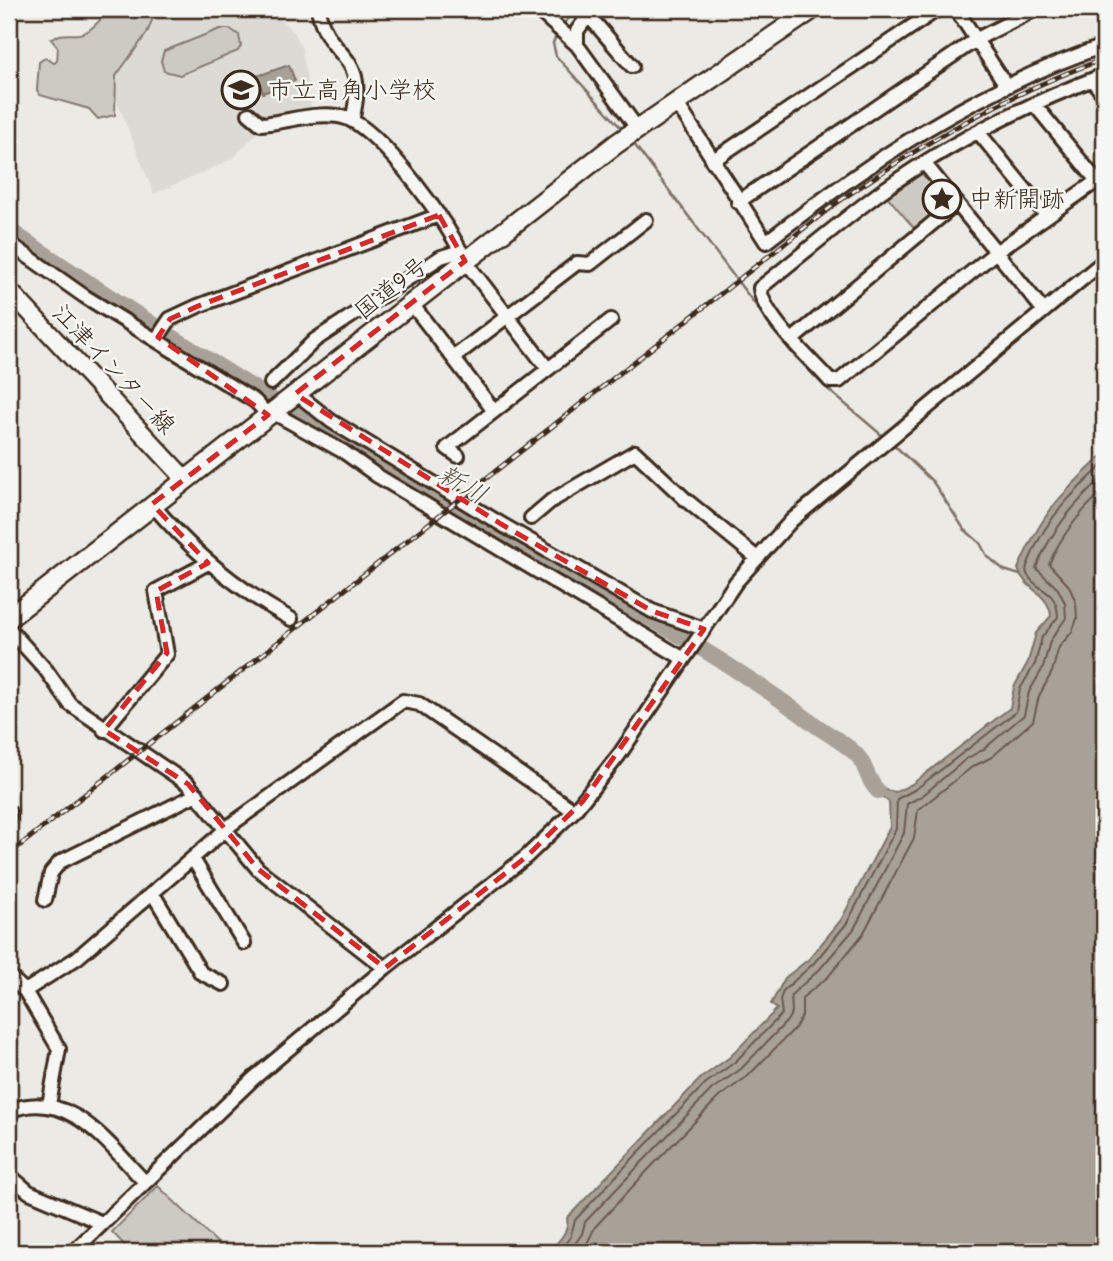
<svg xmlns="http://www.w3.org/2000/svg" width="1113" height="1261" font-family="'Comic Neue','Klee One',sans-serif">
<rect width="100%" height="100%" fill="#ebeae5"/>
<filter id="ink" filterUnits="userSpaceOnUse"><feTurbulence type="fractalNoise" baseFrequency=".0143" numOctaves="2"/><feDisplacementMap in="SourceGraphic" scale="14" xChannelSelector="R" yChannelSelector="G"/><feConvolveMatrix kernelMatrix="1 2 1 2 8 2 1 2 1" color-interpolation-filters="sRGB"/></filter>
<g filter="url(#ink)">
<path fill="#dcdad4" d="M151,9H269L295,33L302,49L312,114L259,131L232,159L154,194L110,84Z"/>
<path fill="#cdcac4" stroke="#847a71" stroke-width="2" d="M109,9H151L154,15L147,33L116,76L115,115L98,119L89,109L40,95L37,90L39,62L45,58L54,63L57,61L58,48L51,39C61,32 68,35 79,34C92,32 101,19 109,9Z
M220,29H230L239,35L241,46L238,51L180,75L164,71L161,61L164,51Z
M916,174H923L945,201V207L918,229L913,227L886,195Z
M158,1186L227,1252H131L112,1232Z"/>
<path fill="#a8a198" stroke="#7c7167" stroke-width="2" d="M289,65L295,81L263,93L257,76Z
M1104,454V1252H548C557,1243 570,1232 567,1218L701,1078L730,1057L777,1009L771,1004L785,978L809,959L841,920L890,827L889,802L876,792L880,789L896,792L912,784L1010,708L1014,687L1028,662L1036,633L1051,616C1049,593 1025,590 1018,569C1042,513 1060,495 1104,454Z"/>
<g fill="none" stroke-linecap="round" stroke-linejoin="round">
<path stroke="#675a4f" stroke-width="2" d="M558,1252L570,1238L575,1220L635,1156L706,1083L735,1062L782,1014L780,1000L783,991L814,963L847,923L896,829L897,799L916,789L1016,712L1020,689L1035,664L1042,637L1058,617C1057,587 1037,593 1027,574C1024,568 1030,560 1032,554C1048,516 1075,491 1104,464
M569,1252L582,1234L585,1222L712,1089L741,1069L787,1021L792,1012L791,995L820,969L854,929L904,833L907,804L922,796L966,759L984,749L1024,715L1029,692L1043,668L1050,641L1066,618L1065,603L1058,589L1036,568C1052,529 1074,504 1104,476
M583,1252L595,1227L649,1169L719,1097L748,1076L795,1028L802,1016V998L828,977L863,934L914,838L918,810L972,767L992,757L1033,721L1039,696L1052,672L1059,647L1072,632L1077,619L1076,603L1069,586L1049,564C1062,534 1080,512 1104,490"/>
<path stroke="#7c7167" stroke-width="2.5" d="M563,25L576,9
M557,34L553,43L556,56L622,129
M634,144L791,352L831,392L885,438
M891,442L933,482L964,529L980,543L987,556L1004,570L1020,575"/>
<path stroke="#a8a198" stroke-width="16" d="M9,230C155,328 305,422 457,510C577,579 703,641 814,724C827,734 851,746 860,759C868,771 866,778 878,791"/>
<defs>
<path id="minor" d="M318,9C329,65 370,48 352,121
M537,9L577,45
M593,9L577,31V45L637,128
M956,9L1006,85
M588,15L632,66
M1104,75C1027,104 949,143 882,191C840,222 800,256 760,288C762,316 811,359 830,381H839L996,252L1104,176
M1092,80L1104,95
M676,102L766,242C870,161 978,88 1104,46
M1034,104L1097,181
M249,114L261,124C287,122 321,110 346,118C381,130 452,227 465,261L548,369
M979,133L1047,216
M712,161L938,9
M925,164L1044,311
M738,202L977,39L1036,9
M9,243L84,296L255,401L268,415
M411,303L494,411
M793,339L957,203
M156,340L170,319L198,306L439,215
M454,357L577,263L590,264L646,220
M271,383L315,340L441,257L461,251
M296,393L331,421L501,524L652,611L704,629
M272,412L344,452L376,475L684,659
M458,456L447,448L611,320
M152,504C192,552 237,589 291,619
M531,518L551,501L635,452L686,500L757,558
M9,629L46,670L70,704L188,784L258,869L385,968
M104,730L167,654L156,591L208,563
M9,812V818
M193,859L244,943
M153,894L201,973L223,984
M45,900L51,873L60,862L197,794
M9,976L25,991L77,958L232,824L403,701L419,704L574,811
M25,991L59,1049L49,1105
M9,1111C69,1087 107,1143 145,1182
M9,1175L29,1192L102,1223
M73,1252L253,1079L385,968L526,857L574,811L619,755L736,582L792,520L1104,261"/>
<path id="major" d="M9,290L185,479"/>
<path id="highway" d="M9,618L616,144L813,9"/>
</defs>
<use href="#minor" stroke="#3b2a1e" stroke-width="18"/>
<use href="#major" stroke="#3b2a1e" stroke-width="21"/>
<use href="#highway" stroke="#3b2a1e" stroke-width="23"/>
<use href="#minor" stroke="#f6f6f2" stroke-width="12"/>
<use href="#major" stroke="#f6f6f2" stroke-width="16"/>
<use href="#highway" stroke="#f6f6f2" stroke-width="18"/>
<defs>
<path id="rail" d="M9,854L831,207C916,147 1005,94 1104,59"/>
</defs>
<use href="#rail" stroke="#3b2a1e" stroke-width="5"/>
<use href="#rail" stroke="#f6f6f2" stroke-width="2.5" stroke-dasharray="8" stroke-linecap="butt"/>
</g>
</g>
<path fill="none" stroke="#d62828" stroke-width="5" stroke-dasharray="14 9" stroke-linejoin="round" d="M439,215L465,261L295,394L501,524L652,611L704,629L583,801L526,857L385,968L258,869L188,784L104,730L167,653L156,591L208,563L152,504L268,415L158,337L170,319L198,306Z"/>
<defs>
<symbol id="school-ring" viewBox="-11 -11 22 22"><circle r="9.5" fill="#f6f6f2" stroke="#3b2a1e" stroke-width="1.5"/><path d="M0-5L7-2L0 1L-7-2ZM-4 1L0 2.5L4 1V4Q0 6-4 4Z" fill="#3b2a1e"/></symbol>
<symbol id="sight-ring" viewBox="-11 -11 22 22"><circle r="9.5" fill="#f6f6f2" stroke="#3b2a1e" stroke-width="1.5"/><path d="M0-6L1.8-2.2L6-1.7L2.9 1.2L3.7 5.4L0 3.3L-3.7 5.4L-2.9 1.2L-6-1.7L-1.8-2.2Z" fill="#3b2a1e"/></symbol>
</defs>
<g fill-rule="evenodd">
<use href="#school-ring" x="219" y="68" width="44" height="44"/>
<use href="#sight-ring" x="920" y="177" width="44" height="44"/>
</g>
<g text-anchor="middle" stroke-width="5" stroke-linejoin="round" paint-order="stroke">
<g font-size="24" fill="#3b2a1e" stroke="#f6f6f2" text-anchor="start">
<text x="268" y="98">市立高角小学校</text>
<text x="969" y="207">中新開跡</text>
</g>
<g font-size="24" fill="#3b2a1e" stroke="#f6f6f2">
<text transform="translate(391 288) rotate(-38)" y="8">国道9号</text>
<text transform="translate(114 369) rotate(47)" y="8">江津インター線</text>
</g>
<g font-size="26" font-style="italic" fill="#615449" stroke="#f6f6f2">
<text transform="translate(463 484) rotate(30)" y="9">新川</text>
</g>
</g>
<rect width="1113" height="1261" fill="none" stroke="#f6f6f2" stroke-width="35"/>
<rect x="18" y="18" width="1078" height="1226" fill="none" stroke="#3b2a1e" stroke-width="2.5" filter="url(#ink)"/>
</svg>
